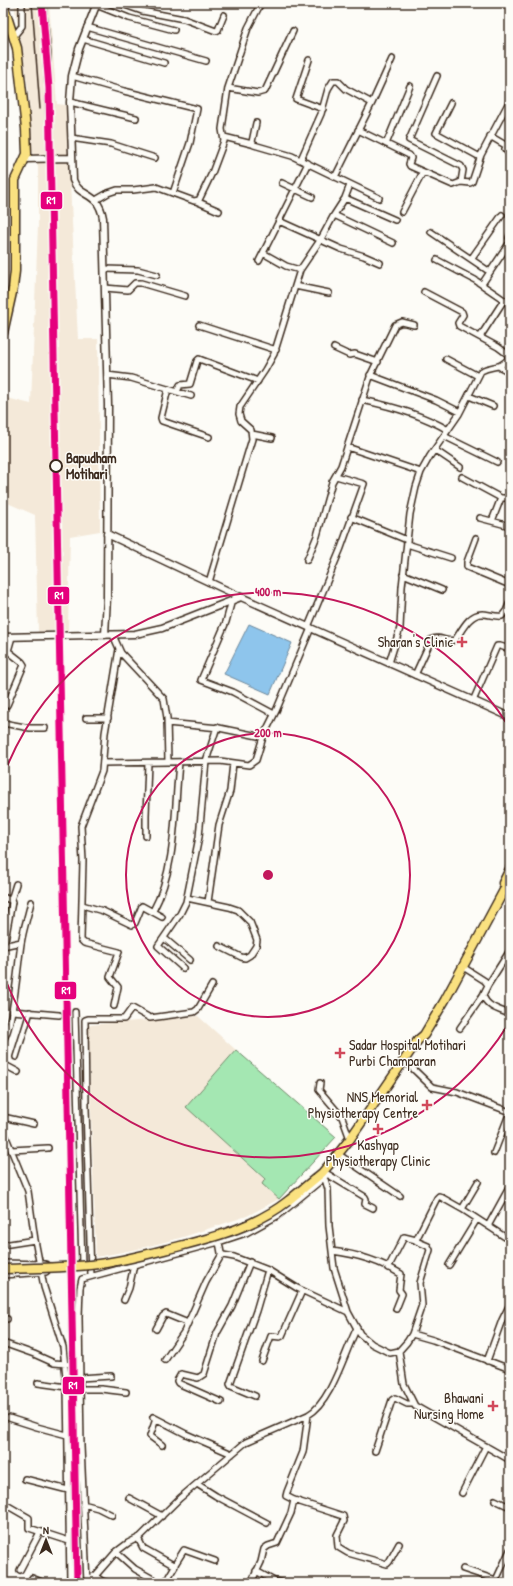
<svg xmlns="http://www.w3.org/2000/svg" width="513" height="1586" font-family="'Patrick Hand',sans-serif">
<rect width="100%" height="100%" fill="#fdfcf7"/>
<filter id="ink" filterUnits="userSpaceOnUse"><feTurbulence type="fractalNoise" baseFrequency=".025" numOctaves="2"/><feDisplacementMap in="SourceGraphic" scale="8" xChannelSelector="R" yChannelSelector="G"/><feConvolveMatrix kernelMatrix="1 2 1 2 8 2 1 2 1" color-interpolation-filters="sRGB"/></filter>
<g filter="url(#ink)">
<path fill="#f4e9d9" d="M14,3H49L57,104L66,105L78,339H98L100,531L70,536L68,630L38,632L35,515L3,501V397L31,404L38,225V167L32,150L28,87Z
M3,188H4L9,276L3,305Z
M198,1016L236,1050L187,1107L265,1180L263,1184L279,1199L247,1216L180,1238L138,1249L96,1257L88,1025Z"/>
<path fill="#a4e7b2" stroke="#708868" d="M236,1050L336,1137L279,1199L262,1184L265,1179L186,1107Z"/>
<path fill="#8ec5ec" stroke="#6d879a" d="M249,624L292,643L270,694L224,674Z"/>
<g fill="none" stroke-linecap="round" stroke-linejoin="round">
<defs>
<path id="minor" d="M119,3L142,11L184,19L216,31L218,30L224,15
M96,5L129,18L174,30
M87,27L206,61
M14,36L22,26V3
M83,39L164,63
M309,60L296,99L323,109
M72,76L124,91L197,109L190,143L173,193
M437,76L409,140L461,166L463,170L461,182
M228,88L258,93L265,91L293,31
M70,102L136,118
M451,103L436,133L480,157
M256,123L252,142L254,145L292,156L379,198
M358,130L409,155L411,158L409,164L410,166L453,185L461,182L470,183L472,182L481,155L510,100
M490,136L507,146
M224,137L252,144
M71,138L111,144L155,158
M510,142L505,149L510,155
M386,144L410,86
M301,159L321,114L328,89L333,81H338L346,89L372,103
M335,177L372,103L392,59
M282,183L312,197
M345,198L395,220
M96,200L108,193L117,190H133L156,187L194,201L199,200L212,173L224,141L222,129L228,88L248,28L261,3
M196,201L219,211
M402,212L423,172
M334,215L393,243
M279,221L341,249L364,256L380,263
M431,232L490,272
M510,235L509,238L510,241
M263,253L286,266L300,270
M471,259L502,215
M437,260L475,280L510,304
M259,261L308,163
M105,269L138,270L157,275
M482,284L510,242
M295,286L329,293
M105,288L128,290L135,283H141L185,296
M424,292L462,312L463,315L458,323L459,326L498,347L510,356
M199,325L276,350
M480,337L504,300
M334,348L349,355L355,354L378,362
M446,359L478,376
M500,367L510,372
M107,375L131,378L191,396
M370,375L436,400L460,412
M168,389L161,418L162,421L209,437
M177,392L180,385L190,384L197,361L199,359L258,381
M469,396L493,406
M362,400C391,406 423,415 448,430
M252,434L272,438
M444,436L497,462
M347,447L421,472
M435,450L460,467
M462,477L501,498
M351,517L407,540
M480,518L510,526
M492,521L501,498H510
M476,538L467,562V567L510,585
M407,544L451,558
M307,560L317,536L332,482L341,466L371,374L395,325L402,322L414,325
M403,574L442,590
M209,582L252,439L251,430L241,421L239,414L240,407L265,370L274,354L300,270L321,239L334,215L345,198L350,185
M232,600L226,622L201,680L233,692L274,714
M308,627L341,548L364,484L336,476
M113,635L121,653L164,699L167,718L168,762L220,761L249,765L256,760L263,737L276,711L311,628
M389,663L400,628L402,587L410,514L416,487L421,472L430,456L459,414L481,371C494,364 498,371 510,357
M415,675L431,640C439,635 447,643 455,640C462,630 469,614 482,614C489,614 495,617 502,616L506,611L510,602
M473,701L497,646H500L510,649
M7,705L24,665L22,662L8,651L12,637
M86,718H108
M3,723L30,728H45
M167,723L219,728L263,737
M103,763L168,762
M146,836V815L148,763
M3,897L10,900L12,902L4,946
M187,898L229,907L238,910L250,922L257,940L256,946L250,955L245,958L241,957L219,946
M11,900L16,884
M208,902L219,825L230,791L233,763
M82,905L103,911L132,925L135,923L142,906L162,917
M153,911C177,867 174,812 179,763
M164,938L190,960
M3,946L21,942
M463,967L485,981L488,985L483,995C486,1007 500,1010 510,1014
M183,968L158,946L180,914L186,902L199,837L206,761L217,727
M488,985L509,952
M114,1006L118,987L110,977L119,952L84,943L81,940L83,861L81,826L102,771L105,733L119,649
M12,1011L59,1015
M75,1012L82,1265
M460,1028L483,995
M3,1040C13,1028 18,963 21,944C23,930 28,916 31,902
M16,1057L30,1012
M404,1060L432,1087L457,1092L510,1112
M3,1064L18,1072
M320,1083L319,1090L342,1117L350,1139
M3,1117L34,1124
M3,1130L28,1191L35,1240L44,1287L63,1347L67,1387L70,1583
M11,1150L48,1148
M494,1153L510,1112
M338,1154L400,1196
M324,1172L365,1197L366,1199L365,1204L373,1208
M324,1176L328,1189L329,1226L334,1268L348,1312
M462,1209L478,1182
M488,1226L510,1186
M219,1242L221,1253L223,1255L234,1257L268,1270L297,1288L348,1312L360,1334L372,1344L390,1353L399,1351L407,1342L412,1334L422,1305L420,1283L430,1250L428,1246L416,1241
M3,1245L35,1240
M332,1251C356,1254 380,1261 401,1274L399,1290L402,1294L396,1309
M3,1263L45,1264L48,1265L49,1269L46,1272L3,1275
M449,1265L477,1219
M388,1268L404,1237L416,1240L437,1198L439,1196L462,1209L505,1237
M91,1276L86,1107L85,1020L88,1019H124L132,1008L150,1018L194,1012L198,1009L212,985
M124,1300L129,1288L134,1265
M3,1319H7
M156,1329L163,1316L166,1314L188,1323
M412,1334L433,1340L510,1369
M3,1343L34,1354L54,1363L66,1364
M399,1351L404,1384L415,1406L510,1460
M165,1360L184,1332L206,1282L222,1254
M262,1361L271,1336L280,1337L282,1336L302,1291
M487,1361L502,1320L510,1304
M80,1378L111,1376
M38,1383L67,1387
M80,1389H101L126,1392
M255,1396L231,1386L230,1384L256,1311L268,1270
M221,1402L178,1383L177,1381L181,1374L198,1378L204,1374L217,1333L232,1306L250,1262
M308,1415L303,1452L287,1492L286,1496L294,1500L343,1516L344,1521L337,1535L338,1547L348,1553L387,1564L389,1562L399,1544
M153,1417L186,1434L232,1454
M9,1418L37,1427L67,1435
M156,1419L150,1436L162,1445
M375,1451L392,1400L395,1398L407,1404H413
M25,1479L68,1490
M197,1484L216,1496L267,1523
M462,1493L486,1446
M129,1498L162,1516
M495,1500L510,1507
M3,1503L29,1518V1528L69,1541
M83,1504L98,1508L112,1515
M138,1538L143,1548L175,1566L165,1583
M116,1552L135,1569L160,1583
M174,1566L184,1550L215,1561
M463,1569L496,1580L510,1550
M20,1570L40,1532
M256,1571L274,1581L283,1583
M95,1576L102,1581L108,1583
M32,1578L44,1583
M87,1578L95,1576L116,1552L128,1543L140,1537L180,1498L246,1442L308,1415C331,1403 345,1351 357,1328
M87,1583L81,1446L79,1317L80,1288L82,1279L219,1242L246,1233L279,1215L325,1177
M251,1583L261,1562L264,1549L268,1546L277,1543L291,1513L294,1500"/>
<path id="tertiary" d="M97,3L79,49L72,76L70,102L73,180C80,199 98,190 103,218L108,405L107,597L105,635
M25,159L71,158
M107,534L241,597
M3,637L135,634L162,628L241,597L510,717"/>
<path id="primary" d="M3,4L17,48L26,129L27,154L15,180V271L13,288L3,333
M503,883L510,869
M288,1201L322,1173L334,1159L350,1139L418,1040L424,1035L445,1000L510,879"/>
</defs>
<use href="#minor" stroke="#3b2a1e" stroke-width="8"/>
<use href="#tertiary" stroke="#3b2a1e" stroke-width="9"/>
<use href="#primary" stroke="#3b2a1e" stroke-width="11"/>
<use href="#minor" stroke="#fdfcf7" stroke-width="5"/>
<use href="#tertiary" stroke="#fdfcf7" stroke-width="6"/>
<use href="#primary" stroke="#fae180" stroke-width="8"/>
<path stroke="#3b2a1e" stroke-width="1.5" d="M32,3L40,109
M39,3L45,89L55,539L73,1583
M46,3L51,53L59,453"/>
<defs>
<path id="primary-bridge" d="M3,1269C37,1268 72,1268 106,1263C131,1259 156,1252 180,1246C219,1236 256,1226 288,1201"/>
</defs>
<use href="#primary-bridge" stroke="#3b2a1e" stroke-width="11" stroke-linecap="butt"/>
<use href="#primary-bridge" stroke="#fae180" stroke-width="8"/>
<defs>
<path id="rail-1" d="M42,3L49,88L77,1583"/>
</defs>
<use href="#rail-1" stroke="#fdfcf7" stroke-width="10"/>
<use href="#rail-1" stroke="#e5007d" stroke-width="7"/>
</g>
</g>
<g fill="none" stroke="#c2185b" stroke-width="2">
<circle cx="268" cy="875" r="142"/>
<path d="M509 1023A283 283 0 0 1 4 976M4 774A283 283 0 0 1 509 727"/>
</g>
<circle fill="#fdfcf7" stroke="#3b2a1e" stroke-width="2" cx="56" cy="466" r="6"/>
<g fill="#d1495b" stroke="#fdfcf7" stroke-width="1.5">
<path d="M460 636h4v4h4v4h-4v4h-4v-4h-4v-4h4z"/>
<path d="M338 1047h4v4h4v4h-4v4h-4v-4h-4v-4h4z"/>
<path d="M425 1099h4v4h4v4h-4v4h-4v-4h-4v-4h4z"/>
<path d="M376 1123h4v4h4v4h-4v4h-4v-4h-4v-4h4z"/>
<path d="M491 1400h4v4h4v4h-4v4h-4v-4h-4v-4h4z"/>
</g>
<g text-anchor="middle" stroke-width="3" stroke-linejoin="round" paint-order="stroke">
<g font-size="14" font-weight="bold" fill="#3b2a1e" stroke="#fdfcf7" text-anchor="start">
<text x="66" y="463">Bapudham<tspan x="66" dy="16">Motihari</tspan></text>
</g>
<g font-size="14" fill="#3b2a1e" stroke="#fdfcf7" text-anchor="end">
<text x="453" y="647">Sharan's Clinic</text>
<text x="349" y="1050" text-anchor="start">Sadar Hospital Motihari<tspan x="349" dy="16">Purbi Champaran</tspan></text>
<text x="418" y="1102">NNS Memorial<tspan x="418" dy="16">Physiotherapy Centre</tspan></text>
<text x="378" y="1150" text-anchor="middle">Kashyap<tspan x="378" dy="16">Physiotherapy Clinic</tspan></text>
<text x="484" y="1403">Bhawani<tspan x="484" dy="16">Nursing Home</tspan></text>
</g>
</g>
<circle cx="268" cy="875" r="6" fill="#c2185b" stroke="#fdfcf7" stroke-width="2"/>
<g font-size="12" text-anchor="middle" font-weight="bold" fill="#c2185b" stroke="#fdfcf7" stroke-width="3" stroke-linejoin="round" paint-order="stroke">
<text x="268" y="596">400 m</text>
<text x="268" y="737">200 m</text>
</g>
<g stroke="#fdfcf7" stroke-width="1.5">
<rect x="40" y="191" width="23" height="19" rx="4" fill="#e5007d"/>
<rect x="47" y="586" width="23" height="19" rx="4" fill="#e5007d"/>
<rect x="54" y="981" width="23" height="19" rx="4" fill="#e5007d"/>
<rect x="62" y="1376" width="23" height="19" rx="4" fill="#e5007d"/>
</g>
<g font-size="11" text-anchor="middle" font-weight="bold" fill="#fff">
<text x="51" y="204">R1</text>
<text x="59" y="599">R1</text>
<text x="66" y="994">R1</text>
<text x="73" y="1389">R1</text>
</g>
<rect width="513" height="1586" fill="none" stroke="#fdfcf7" stroke-width="16"/>
<rect x="8" y="8" width="497" height="1570" fill="none" stroke="#3b2a1e" stroke-width="1.5" filter="url(#ink)"/>
<g transform="translate(46 1540)" stroke="#fdfcf7" stroke-width="3" paint-order="stroke">
<path d="M0-3L7 15L0 10L-7 15Z" fill="#3b2a1e"/>
<text y="-6" font-size="11" font-weight="bold" text-anchor="middle" fill="#3b2a1e">N</text>
</g>
</svg>
